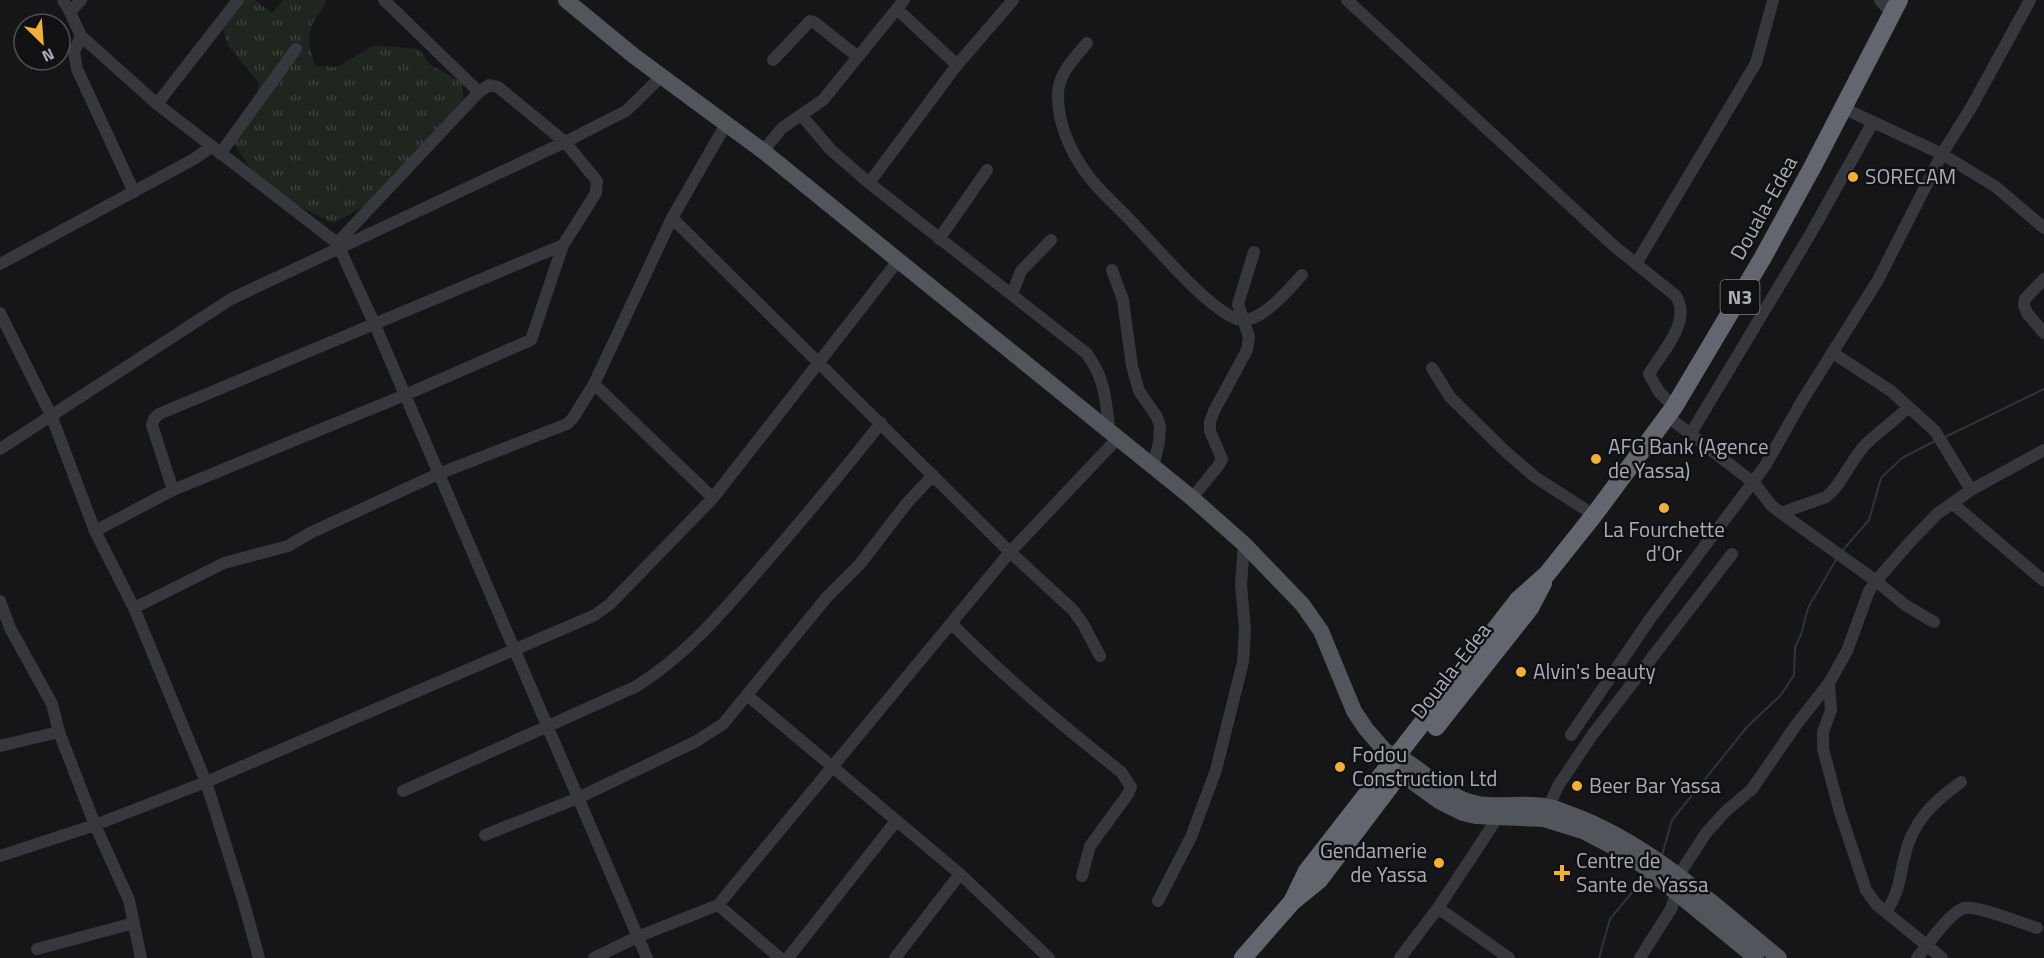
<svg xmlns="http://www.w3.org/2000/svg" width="2044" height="958" font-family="'Titillium Web',sans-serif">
<defs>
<pattern id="grass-tufts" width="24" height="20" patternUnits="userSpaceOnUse" patternTransform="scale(1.5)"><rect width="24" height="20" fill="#1e261f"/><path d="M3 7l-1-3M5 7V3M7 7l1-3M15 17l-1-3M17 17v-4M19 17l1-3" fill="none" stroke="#3c433d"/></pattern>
</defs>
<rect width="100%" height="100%" fill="#161618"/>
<path fill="url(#grass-tufts)" d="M244,0H255L272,13L284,0H326C325,9 318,14 314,21C306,37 310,50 315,66L337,67L374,45L419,49L429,64L461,82L464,98L449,121L373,202L333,223L293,203L253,172L231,140L255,104L259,83L229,47L223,30Z"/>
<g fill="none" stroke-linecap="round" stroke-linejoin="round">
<path stroke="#2c353c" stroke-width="2" d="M1943,438L2044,389
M1842,551L1869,520L1881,478L1902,458L1935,441
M1662,855L1672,820L1747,727L1781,695L1794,675L1795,647L1801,635L1808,608L1837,558
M1599,958L1610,919L1644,878"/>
<path stroke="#37383d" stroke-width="12" d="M63,0L70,12
M81,0L70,12L81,36L157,104L337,243L375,325L647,958
M384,0L479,92
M1347,0L1614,246L1676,296C1692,322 1662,352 1649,374L1659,392L1674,407
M1880,0L1892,14
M897,9L957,65
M81,36L74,52L77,69L134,192
M1087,43C1073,60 1057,75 1058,97C1058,124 1071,152 1086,173C1098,190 1116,205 1130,220C1151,241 1213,316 1241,320C1262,322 1289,289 1302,275
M773,60L810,21L814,22L858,57
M157,104L238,0
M1843,108L1942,154L1996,187L2044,228
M802,116L831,150L869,183L1086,353C1106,379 1105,400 1110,432
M763,151L782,128L823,100L904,0
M220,154L296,49
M869,183L957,65L1013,0
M672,218L1010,552L1073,610L1083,624L1100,656
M939,239L987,170
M0,264L194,159L211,147
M1636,264L1756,63L1773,0
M1112,270L1123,300L1132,366L1139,391L1157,417L1160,426L1159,442L1153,467
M2044,279L2025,299L2024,305L2027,313L2044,333
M1012,294L1021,271L1051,240
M0,313L51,415L95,531L134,608L206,782L243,900L259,958
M1833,353L1891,391L1935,431L1971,490
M1432,368L1450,397L1506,452L1535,477L1594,515
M594,384L713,498
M1667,416L1754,483L1771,505L1781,513L1876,581L1905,605L1934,622
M1691,433L1811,233L1873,122
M0,449L231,299L565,142L626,111L663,75
M173,490L152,425L154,419L159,414L563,245
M1192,498L1219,465L1222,459L1210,431V422L1214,411L1247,350L1249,337L1238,304L1254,252
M1952,503L2044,581
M1781,513L1826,497C1843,484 1850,460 1866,444C1879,431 1895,421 1908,407
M95,531L173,490L405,395L531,340L563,245L596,193L597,181L565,142L498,87L489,85L479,92L337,243
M0,601L10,628L52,704L59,732L95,825L129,900L141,958
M134,608L224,563L288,546L310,533L438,474L567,424L573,418L594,384L672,218L726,124
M951,623C1004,677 1062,725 1121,772L1131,787L1128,794L1090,846L1082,876
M1829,683L1831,710L1823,732V749L1840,812L1866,890L1876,904L1942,958
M747,695L960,874L1049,958
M1571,735L1650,619L1765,466L1802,401L1878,280L1942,154L1972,106L2030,0
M0,746L59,732
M403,791L635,687C686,656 725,609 764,564C804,518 843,471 881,423
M1545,815L1558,786L1593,734L1732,554
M485,835L578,798L695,742L723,724L827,597L860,564L907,503L933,475
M0,856L95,825L206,782L595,615L610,604L713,498L897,262
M1158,901L1191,837L1216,770L1243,662L1245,629L1241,585L1244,544
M718,905L780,958
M1438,908L1509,958
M1886,912C1899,893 1899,881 1904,859C1911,823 1933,802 1961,782
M37,949L134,923
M594,958L637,937L718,905L1010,552L1118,438
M788,958L896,821
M895,958L960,874
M1400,958L1438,908L1498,817
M1640,958L1671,909L1678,888V876L1706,833L1726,811L1752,789L1796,725L1829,683L1847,651L1869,591L1876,581L1910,542L1937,514L1971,490L2044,450
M1917,958C1926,947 1951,910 1965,908C1979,906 2021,923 2037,928"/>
<path stroke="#53555c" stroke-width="16" d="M566,0L634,56L763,151L1192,498L1244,544L1302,604L1321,631L1354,711L1366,729L1386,752L1391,766L1439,801L1463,813L1476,816L1544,819L1583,831L1621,851L1645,867L1756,958
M1386,752C1417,761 1437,791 1467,801C1493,810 1522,801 1549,807C1556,808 1563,812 1570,814C1650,843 1714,905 1779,958"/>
<path stroke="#63666e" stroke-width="18" d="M1436,727L1530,608L1543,583
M1292,902L1307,871L1518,600L1547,574L1594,515L1674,407L1762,259L1813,166L1899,0
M1243,958L1292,902L1319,880L1397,777"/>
</g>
<g fill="#f2b134" stroke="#111113" stroke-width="2">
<circle cx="1853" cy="177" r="6"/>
<circle cx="1596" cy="459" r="6"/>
<circle cx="1664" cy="508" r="6"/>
<circle cx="1521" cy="672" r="6"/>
<circle cx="1340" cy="767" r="6"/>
<circle cx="1577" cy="786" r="6"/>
<circle cx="1439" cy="863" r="6"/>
<path d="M1559 864h6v6h6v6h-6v6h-6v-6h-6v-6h6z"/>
</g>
<g text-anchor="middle" stroke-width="5" stroke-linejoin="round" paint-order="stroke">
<rect fill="#111113" stroke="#7b7e86" stroke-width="1.5" x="1720.5" y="280" width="39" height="34" rx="4.5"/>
<g font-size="20" font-weight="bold" fill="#a8adb8">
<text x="1740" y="304">N3</text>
</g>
<g font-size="21" fill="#a8adb8" stroke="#111113" text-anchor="start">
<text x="1865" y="184">SORECAM</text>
<text x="1608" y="454">AFG Bank (Agence<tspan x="1608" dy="24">de Yassa)</tspan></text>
<text x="1664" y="537" text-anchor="middle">La Fourchette<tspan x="1664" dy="24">d'Or</tspan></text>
<text x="1533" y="679">Alvin's beauty</text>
<text x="1352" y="762">Fodou<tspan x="1352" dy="24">Construction Ltd</tspan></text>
<text x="1589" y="793">Beer Bar Yassa</text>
<text x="1427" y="858" text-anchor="end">Gendamerie<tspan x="1427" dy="24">de Yassa</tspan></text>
<text x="1576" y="868">Centre de<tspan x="1576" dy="24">Sante de Yassa</tspan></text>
</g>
<g font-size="21" fill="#a8adb8" stroke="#111113">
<text transform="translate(1764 208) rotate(-61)" y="7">Douala-Edea</text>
<text transform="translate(1451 671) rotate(-52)" y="7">Douala-Edea</text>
</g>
</g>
<g transform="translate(42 42) rotate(155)"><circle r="28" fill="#111113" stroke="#4d4f55" stroke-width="1.5"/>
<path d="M0-4.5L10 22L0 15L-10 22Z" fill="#f2b134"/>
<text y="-9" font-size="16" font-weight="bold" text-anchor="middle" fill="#a8adb8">N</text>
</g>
</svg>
